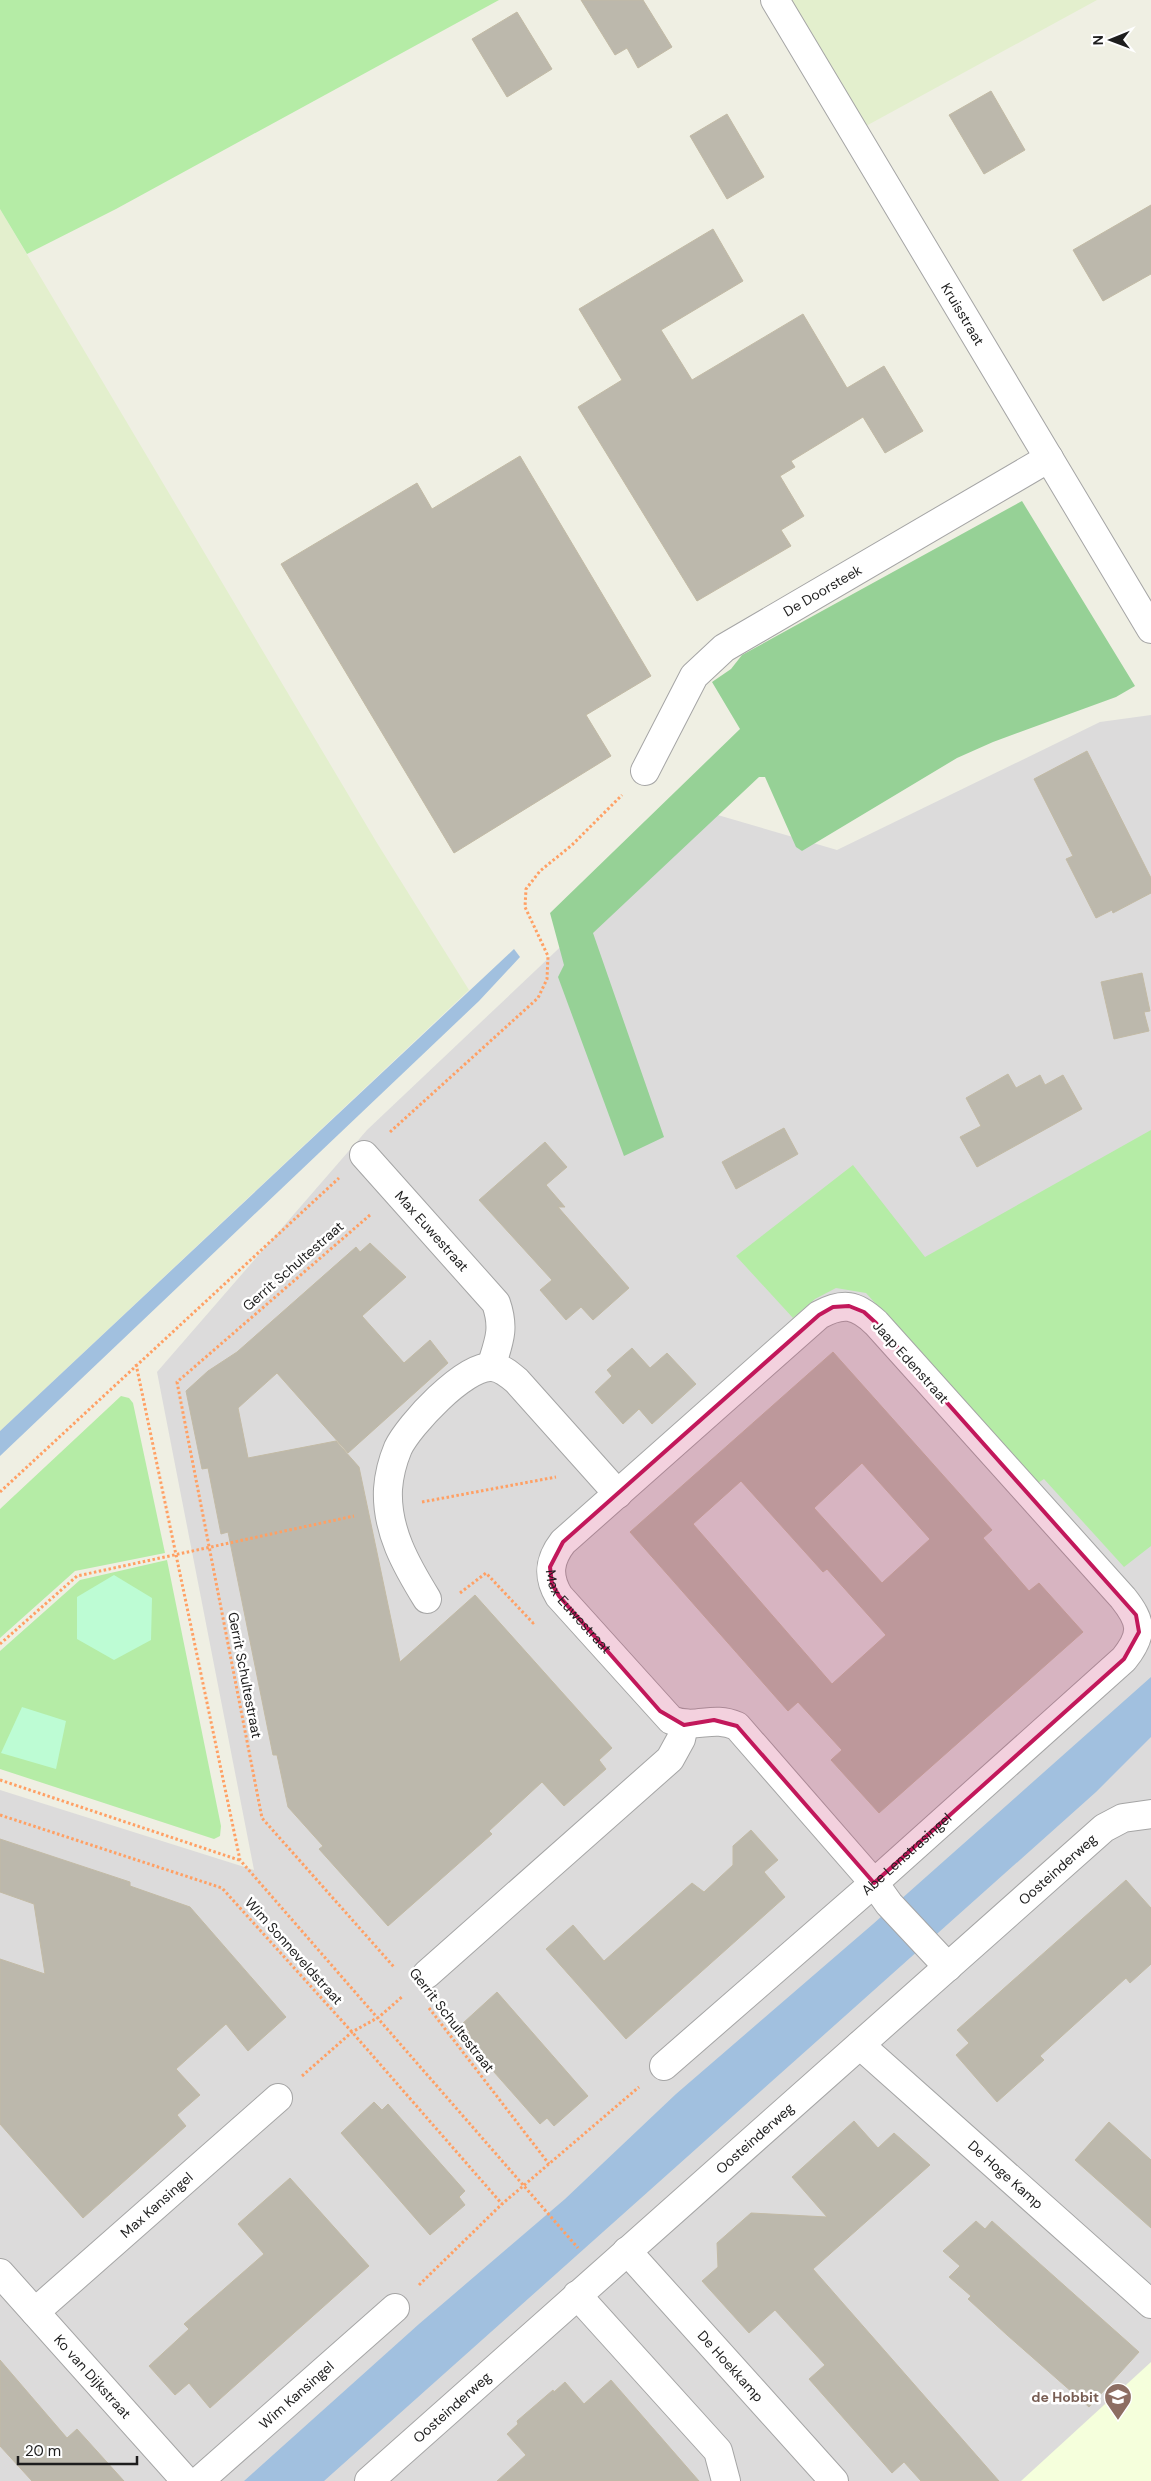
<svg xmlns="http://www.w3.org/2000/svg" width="1151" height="2481" font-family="'DM Sans',sans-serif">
<rect width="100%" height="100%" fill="#efefe3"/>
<path fill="#dcdbdb" d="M1151,715V2481H0V1790L254,1870L157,1372L367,1130L704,811L837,850L1100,722Z"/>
<path fill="#f5ffdc" d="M1151,2362V2481H1021Z"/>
<path fill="#e3efcd" d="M791,0H1097L866,126Z
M0,209L377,843L469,990L0,1431Z"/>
<path fill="#b5eca6" d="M0,0H499L116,209L27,254L0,209Z
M1151,1130V1546L1124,1567L1044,1479L1038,1483L866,1293L836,1288L815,1299L793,1318L736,1256L853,1165L925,1257Z
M121,1396L129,1398L133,1403L165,1553L75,1571L0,1638V1509Z
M167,1560L221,1826L220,1836L214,1839L0,1769V1651L80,1580Z"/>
<path fill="#96d196" d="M1022,501L1135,686L1116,697L993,742L957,758L802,851L796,847L765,777H759L593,933L664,1137L624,1156L558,977L564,965L550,913L740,729L712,682L731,669L742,655Z"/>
<path fill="#bdfcd4" d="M114,1575L152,1598L151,1640L114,1660L77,1639V1597Z
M22,1707L66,1721L56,1769L1,1753Z"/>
<path fill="#a1c0df" d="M514,949L520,957L479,1001L0,1456V1431Z
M1151,1677V1737L1096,1792L324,2481H244L419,2324L565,2199L676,2094L873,1924Z"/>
<path fill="#bcb8ac" stroke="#c2baa5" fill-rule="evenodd" d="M581,0H643L672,47L638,68L627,48L615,55Z
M517,12L552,69L507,97L472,39Z
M991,91L1025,150L984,174L949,115Z
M727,114L764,177L727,199L690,136Z
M1151,205V274L1103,301L1073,250Z
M713,229L743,281L661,330L692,380L803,314L847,388L884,366L923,431L885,453L863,417L791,461L795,467L780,476L804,516L781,530L791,546L697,601L578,407L622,380L579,309Z
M520,456L651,676L586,715L611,756L454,853L281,564L417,483L432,509Z
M1087,751L1151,878V893L1113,913L1112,910L1096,918L1066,859L1073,856L1034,779Z
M1142,973L1150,1011L1144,1012L1149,1031L1114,1039L1101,982Z
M1008,1074L1016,1088L1040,1075L1045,1085L1063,1075L1082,1109L977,1167L960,1137L981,1126L966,1098Z
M784,1128L798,1154L736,1189L722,1162Z
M545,1142L567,1167L546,1185L565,1207H558L629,1288L593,1320L581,1307L566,1320L540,1290L552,1280L479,1200Z
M370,1243L406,1277L362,1316L404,1363L430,1340L448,1363L348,1453L277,1373L238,1408L248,1458L336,1441L359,1467L400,1662L475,1595L612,1748L599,1760L606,1769L564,1806L542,1782L489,1831L492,1834L388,1926L319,1849L323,1846L288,1807L277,1755H273L228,1532L221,1534L208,1468L202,1469L186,1391L208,1371L237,1352L356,1247L360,1252Z
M632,1348L650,1368L667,1353L696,1384L652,1424L639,1409L623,1424L595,1392L612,1376L607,1370Z
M833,1352L992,1530L983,1538L1029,1591L1039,1583L1083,1632L879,1813L831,1760L842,1750L798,1702L788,1711L630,1532ZM862,1463L930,1539L882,1583L814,1508ZM741,1481L823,1572L827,1569L886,1635L832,1684L693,1524Z
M751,1830L778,1860L764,1872L785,1897L626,2039L546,1949L573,1925L604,1961L692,1883L704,1892L733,1865V1846Z
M0,1839L130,1882V1886L190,1907L286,2017L248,2051L226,2024L176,2069L200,2095L177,2115L186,2126L83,2218L0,2124V1959L45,1974L34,1904L0,1892Z
M1126,1880L1151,1908V1964L1130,1983L1126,1978L1040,2056L1044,2060L997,2102L956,2055L969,2043L957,2030Z
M497,1992L588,2096L554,2126L547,2118L540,2124L463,2037L470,2032L462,2024Z
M374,2102L382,2110L388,2104L465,2191L459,2197L465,2205L430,2235L341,2133Z
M854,2121L878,2148L894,2133L930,2165L813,2269L999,2481H921L904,2462L892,2473L809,2379L825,2365L775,2310L749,2333L702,2281L718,2267L717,2243L751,2213L827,2217L792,2177Z
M1109,2122L1151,2160V2228L1075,2160Z
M290,2178L369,2266L210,2408L189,2383L175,2395L149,2366L189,2329L184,2324L264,2254L238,2224Z
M976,2221L985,2229L992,2221L1139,2352L1089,2407L1007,2335L968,2299L971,2296L949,2277L960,2266L943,2251Z
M0,2360L67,2438L77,2429L124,2481H32L0,2446Z
M611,2380L699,2481H497L526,2455L507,2434L518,2424L517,2421L553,2390L554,2392L565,2382L584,2404Z"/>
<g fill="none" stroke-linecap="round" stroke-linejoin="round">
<defs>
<g id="minor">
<path id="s1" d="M775,0L1151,629"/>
<path id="s2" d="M645,771L694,676L724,648L1049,458"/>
<path id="s3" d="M364,1155L496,1303C505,1329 499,1341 491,1367"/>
<path d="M427,1599C406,1565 386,1530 388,1489C389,1475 393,1460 398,1448C409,1425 464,1366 491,1367C501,1367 510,1375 517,1381L618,1494"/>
<path d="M427,1974L670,1759L681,1739L684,1725"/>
<path id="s4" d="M860,2045L1151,2304"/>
<path id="s5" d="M664,2066L874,1883L1124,1659C1144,1634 1142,1622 1123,1598L876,1323C856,1304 843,1302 819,1315L563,1542C549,1560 547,1576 559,1596L671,1720C697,1730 711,1715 737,1726L874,1883L889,1904L948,1967"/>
<path id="s6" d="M627,2251L834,2481"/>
<path id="s7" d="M0,2273L186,2481"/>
<path d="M577,2295L718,2451L726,2481"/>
<path id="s8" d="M35,2312L278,2098"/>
<path id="s9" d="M199,2481L395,2308"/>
<path id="s10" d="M369,2481L1104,1828L1123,1818L1151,1814"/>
</g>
</defs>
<use href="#minor" stroke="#a5a5a5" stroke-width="30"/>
<path stroke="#ffa064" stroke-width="3" stroke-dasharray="2.5 2.5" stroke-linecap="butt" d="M390,1132L538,998L547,979L548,956L525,907L526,889L540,871L572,845L622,795
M370,1215L177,1382L262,1818L394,1967
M136,1364L240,1860L578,2248
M0,1492L339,1178
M422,1502L556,1477
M460,1593L486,1573L533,1623L534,1622
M0,1644L77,1576L354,1516
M0,1780L239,1860
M0,1815L222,1888L352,2032L502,2204
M429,2008L549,2164
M302,2076L352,2032L379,2017L403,1996
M419,2285L502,2204L639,2087"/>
<use href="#minor" stroke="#fff" stroke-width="28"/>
</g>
<path fill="#c2185b" fill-opacity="0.2" stroke="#c2185b" stroke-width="4" stroke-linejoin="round" d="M849,1306L864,1312L876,1323L1136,1615L1139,1632L1124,1659L874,1883L737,1726L714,1720L684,1725L660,1711L559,1596L552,1584L550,1567L563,1542L819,1315L833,1307Z"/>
<defs>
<symbol id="school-pin" viewBox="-11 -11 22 30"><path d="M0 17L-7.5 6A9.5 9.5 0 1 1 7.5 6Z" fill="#8d6e63" stroke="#fff"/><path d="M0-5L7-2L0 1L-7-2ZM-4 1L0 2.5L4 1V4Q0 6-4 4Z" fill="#fff"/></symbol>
</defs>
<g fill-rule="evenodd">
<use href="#school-pin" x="1102" y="2381" width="32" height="43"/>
</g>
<g text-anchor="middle" stroke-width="5" stroke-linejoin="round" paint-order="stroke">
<g font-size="14" fill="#1e1e1e" stroke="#fff">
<text dy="5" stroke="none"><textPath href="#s1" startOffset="366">Kruisstraat</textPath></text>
<text dy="5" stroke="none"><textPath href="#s2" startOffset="262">De Doorsteek</textPath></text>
<text dy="5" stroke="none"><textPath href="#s3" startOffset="102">Max Euwestraat</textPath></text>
<text transform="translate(293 1266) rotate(-41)" y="5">Gerrit Schultestraat</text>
<text transform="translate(911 1362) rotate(48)" y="5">Jaap Edenstraat</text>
<text dy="5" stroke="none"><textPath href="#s5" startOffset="1540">Max Euwestraat</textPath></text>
<text transform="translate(245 1675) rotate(79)" y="5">Gerrit Schultestraat</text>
<text dy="5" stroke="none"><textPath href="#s5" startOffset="322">Abe Lenstrasingel</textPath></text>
<text dy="5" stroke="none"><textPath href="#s10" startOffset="921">Oosteinderweg</textPath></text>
<text transform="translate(294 1951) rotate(48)" y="5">Wim Sonneveldstraat</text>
<text transform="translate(452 2020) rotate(52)" y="5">Gerrit Schultestraat</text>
<text dy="5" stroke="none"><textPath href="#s10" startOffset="516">Oosteinderweg</textPath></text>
<text dy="5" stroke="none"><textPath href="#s4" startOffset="195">De Hoge Kamp</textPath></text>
<text dy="5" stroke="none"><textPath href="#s8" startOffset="162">Max Kansingel</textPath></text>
<text dy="5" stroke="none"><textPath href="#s6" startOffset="155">De Hoekkamp</textPath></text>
<text dy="5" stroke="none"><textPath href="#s7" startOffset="139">Ko van Dijkstraat</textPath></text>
<text dy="5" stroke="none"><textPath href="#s9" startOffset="130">Wim Kansingel</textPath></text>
<text dy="5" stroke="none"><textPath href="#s10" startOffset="111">Oosteinderweg</textPath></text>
</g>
<g font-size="14" font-weight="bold" fill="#785e54" stroke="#fff" text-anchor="end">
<text x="1099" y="2402">de Hobbit</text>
</g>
</g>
<g transform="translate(1111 40) rotate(269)" stroke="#ffffff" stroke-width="4" paint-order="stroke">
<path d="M0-4L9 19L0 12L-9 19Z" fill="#1e1e1e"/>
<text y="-8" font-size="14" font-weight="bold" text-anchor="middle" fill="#1e1e1e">N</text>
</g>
<path d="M18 2456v8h119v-8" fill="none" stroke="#1e1e1e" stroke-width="2.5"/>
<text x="25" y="2456" font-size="15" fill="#1e1e1e" stroke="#ffffff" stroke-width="4" paint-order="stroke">20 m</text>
</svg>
